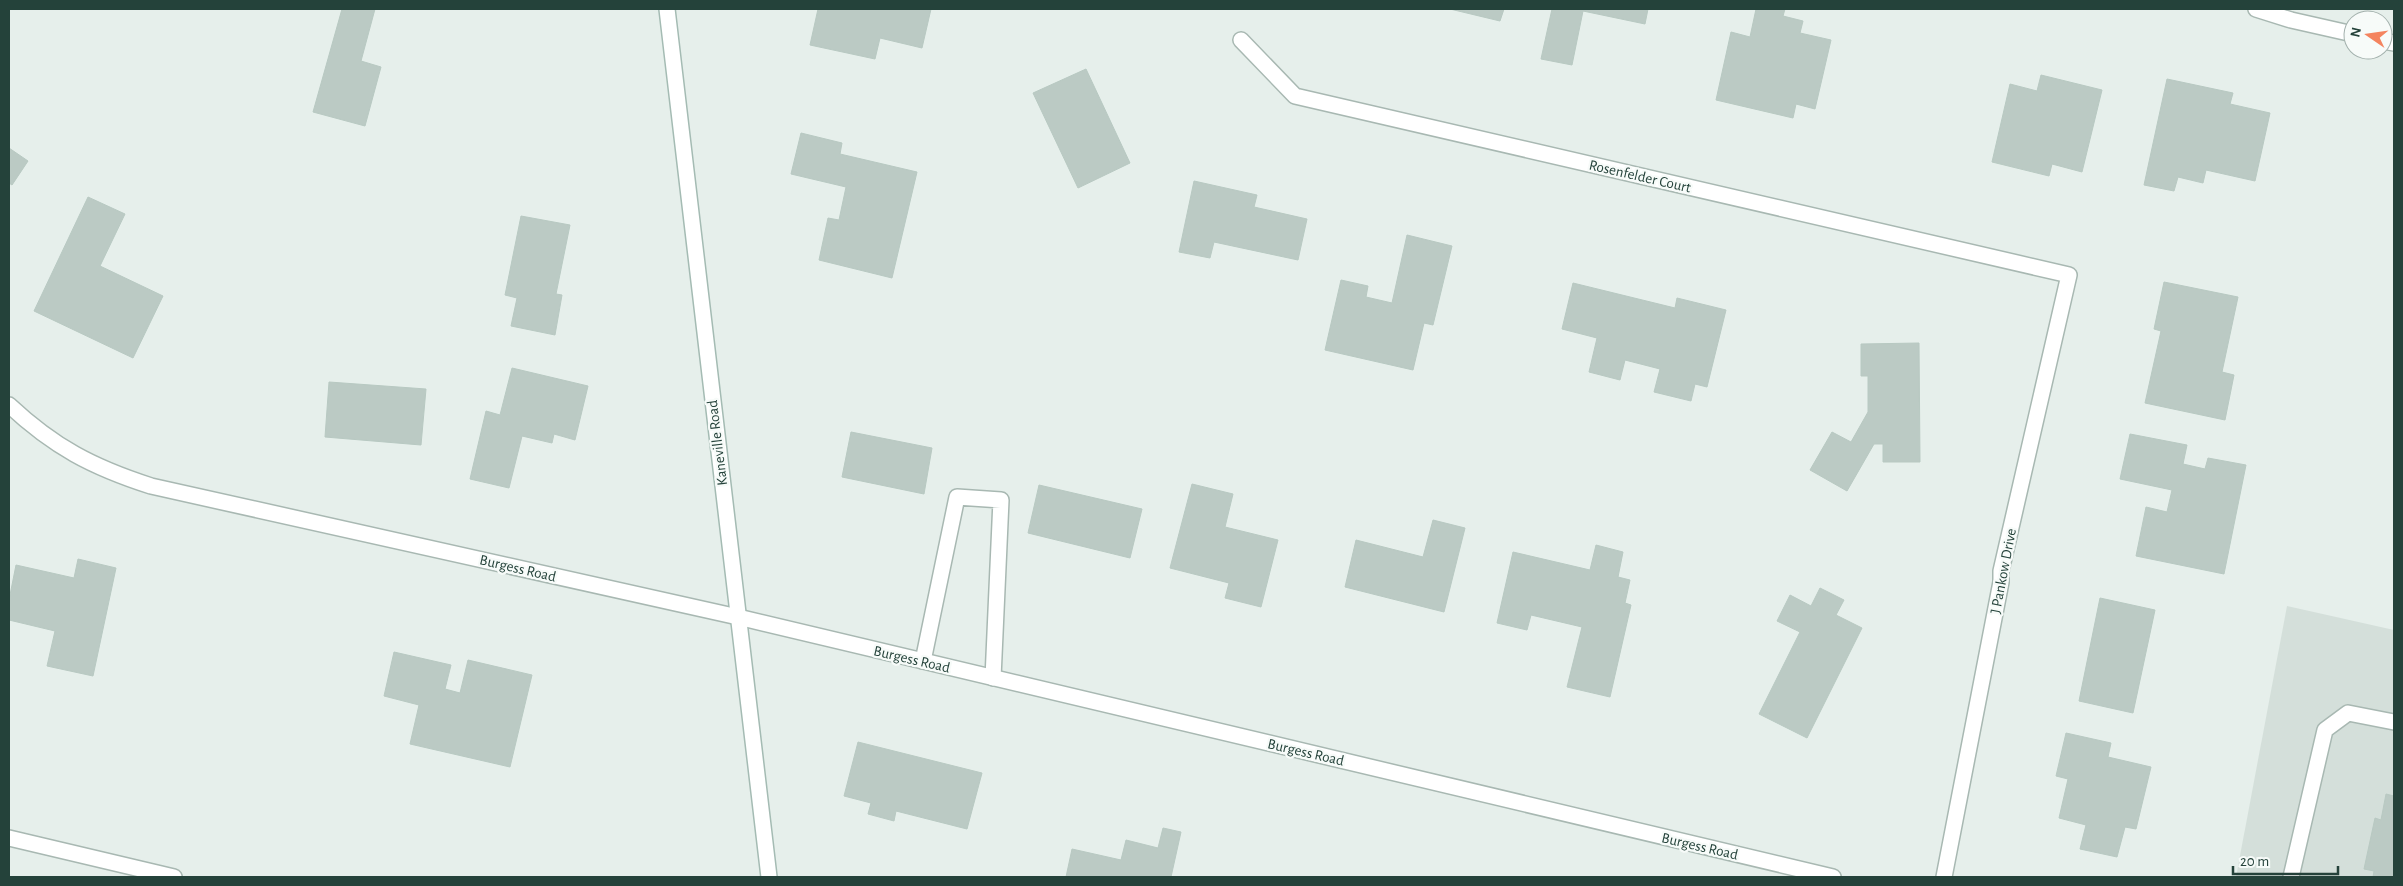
<svg xmlns="http://www.w3.org/2000/svg" width="2403" height="886" font-family="'Alegreya Sans',sans-serif">
<rect width="100%" height="100%" fill="#e6efeb"/>
<path fill="#d4dfda" d="M2287,606L2394,630V877H2236Z"/>
<path fill="#bbcac4" stroke="#b8c9c2" d="M342,9H375L361,61L381,67L365,126L313,112Z
M818,9H931L922,48L880,38L875,59L810,45Z
M1450,9H1504L1500,21Z
M1552,9H1648L1645,24L1583,11L1572,65L1541,59Z
M1756,9H1785L1783,16L1803,21L1800,33L1831,40L1815,109L1796,104L1793,118L1716,100L1731,32L1750,37Z
M1086,69L1130,163L1078,188L1033,93Z
M2041,75L2102,90L2082,172L2052,164L2049,176L1992,162L2010,84L2037,91Z
M2167,79L2233,93L2230,104L2270,113L2255,181L2206,170L2203,183L2178,177L2174,191L2144,185Z
M801,133L842,143L840,154L917,172L892,278L819,260L828,218L839,220L846,187L791,174Z
M9,148L28,161L12,185L9,183Z
M1194,181L1257,195L1254,207L1307,219L1298,260L1214,242L1210,258L1179,252Z
M88,197L125,214L100,266L163,296L133,358L34,311Z
M521,216L570,225L556,294L562,295L555,335L511,326L517,298L505,295Z
M1407,235L1452,246L1433,325L1424,323L1413,370L1325,350L1341,280L1368,286L1366,297L1392,303Z
M2164,282L2238,297L2222,372L2234,375L2225,420L2145,403L2161,331L2154,329Z
M1573,283L1675,308L1677,298L1726,310L1707,387L1695,384L1691,401L1654,392L1660,369L1625,360L1620,380L1589,372L1597,338L1562,329Z
M1919,343L1920,462H1883V444H1874L1847,491L1810,470L1832,432L1851,442L1868,412V376H1861V344Z
M512,368L588,386L575,440L554,434L552,443L522,436L509,488L470,479L486,411L500,415Z
M329,382L426,389L421,445L325,437Z
M851,432L932,448L924,494L842,477Z
M2130,434L2187,445L2183,464L2205,469L2208,458L2246,465L2224,574L2136,556L2146,507L2167,512L2172,490L2120,479Z
M1192,484L1233,494L1225,527L1278,540L1261,607L1225,598L1229,583L1170,568Z
M1039,485L1142,509L1130,558L1028,533Z
M1433,520L1465,528L1444,612L1345,587L1356,540L1423,557Z
M1596,545L1623,552L1618,577L1630,580L1625,603L1631,605L1610,697L1567,687L1582,627L1531,615L1527,630L1497,623L1513,552L1590,570Z
M78,559L116,568L93,676L47,666L55,631L9,620V600L16,565L74,578Z
M1820,588L1844,600L1836,615L1862,628L1807,738L1759,714L1800,632L1777,621L1790,595L1811,606Z
M2100,598L2155,610L2133,713L2079,701Z
M394,652L451,665L445,689L460,693L468,660L532,675L510,767L410,744L419,705L384,696Z
M2066,733L2111,743L2108,757L2151,767L2136,829L2125,827L2117,857L2080,849L2086,825L2059,818L2068,779L2056,776Z
M858,742L982,773L967,829L896,811L894,821L868,814L871,803L844,796Z
M2386,794L2394,796V877H2373L2374,871L2364,869L2375,818L2381,820Z
M1163,828L1181,832L1171,877H1066L1072,849L1121,860L1126,840L1158,848Z"/>
<g fill="none" stroke-linecap="round" stroke-linejoin="round">
<defs>
<path id="lane" d="M923,661L957,497L1001,500L993,678
M9,838L174,877
M2291,877L2325,730L2348,713L2394,722"/>
<path id="street" d="M2256,9L2291,20L2353,34
M1241,40L1295,96L2069,275L2001,571V582L1944,877
M2383,41L2394,43
M9,405C54,447 92,467 151,486L738,617L1833,877"/>
<path id="secondary" d="M667,9L769,877"/>
</defs>
<use href="#lane" stroke="#a8b8b2" stroke-width="18"/>
<use href="#street" stroke="#a8b8b2" stroke-width="18"/>
<use href="#secondary" stroke="#a4bbb3" stroke-width="18"/>
<use href="#lane" stroke="#fff" stroke-width="15"/>
<use href="#street" stroke="#fff" stroke-width="15"/>
<use href="#secondary" stroke="#fff" stroke-width="15"/>
</g>
<g text-anchor="middle" stroke-width="4.5" stroke-linejoin="round" paint-order="stroke">
<g font-size="15" fill="#24423a" stroke="#f7fbf9">
<text transform="translate(1640 176) rotate(13)" y="5">Rosenfelder Court</text>
<text transform="translate(717 443) rotate(-97)" y="5">Kaneville Road</text>
<text transform="translate(518 568) rotate(13)" y="5">Burgess Road</text>
<text transform="translate(2003 571) rotate(-79)" y="5">J Pankow Drive</text>
<text transform="translate(912 659) rotate(13)" y="5">Burgess Road</text>
<text transform="translate(1306 752) rotate(13)" y="5">Burgess Road</text>
<text transform="translate(1700 846) rotate(13)" y="5">Burgess Road</text>
</g>
</g>
<rect width="2403" height="886" fill="none" stroke="#24423a" stroke-width="20"/>
<g transform="translate(2368 35) rotate(283)"><circle r="24" fill="#f7fbf9" stroke="#a3b1ad"/>
<path d="M0-4L9 19L0 12L-9 19Z" fill="#f4845f"/>
<text y="-8" font-size="14" font-weight="bold" text-anchor="middle" fill="#24423a">N</text>
</g>
<path d="M2233 866v8h105v-8" fill="none" stroke="#24423a" stroke-width="2.5"/>
<text x="2240" y="866" font-size="15" fill="#24423a" stroke="#f7fbf9" stroke-width="4" paint-order="stroke">20 m</text>
</svg>
